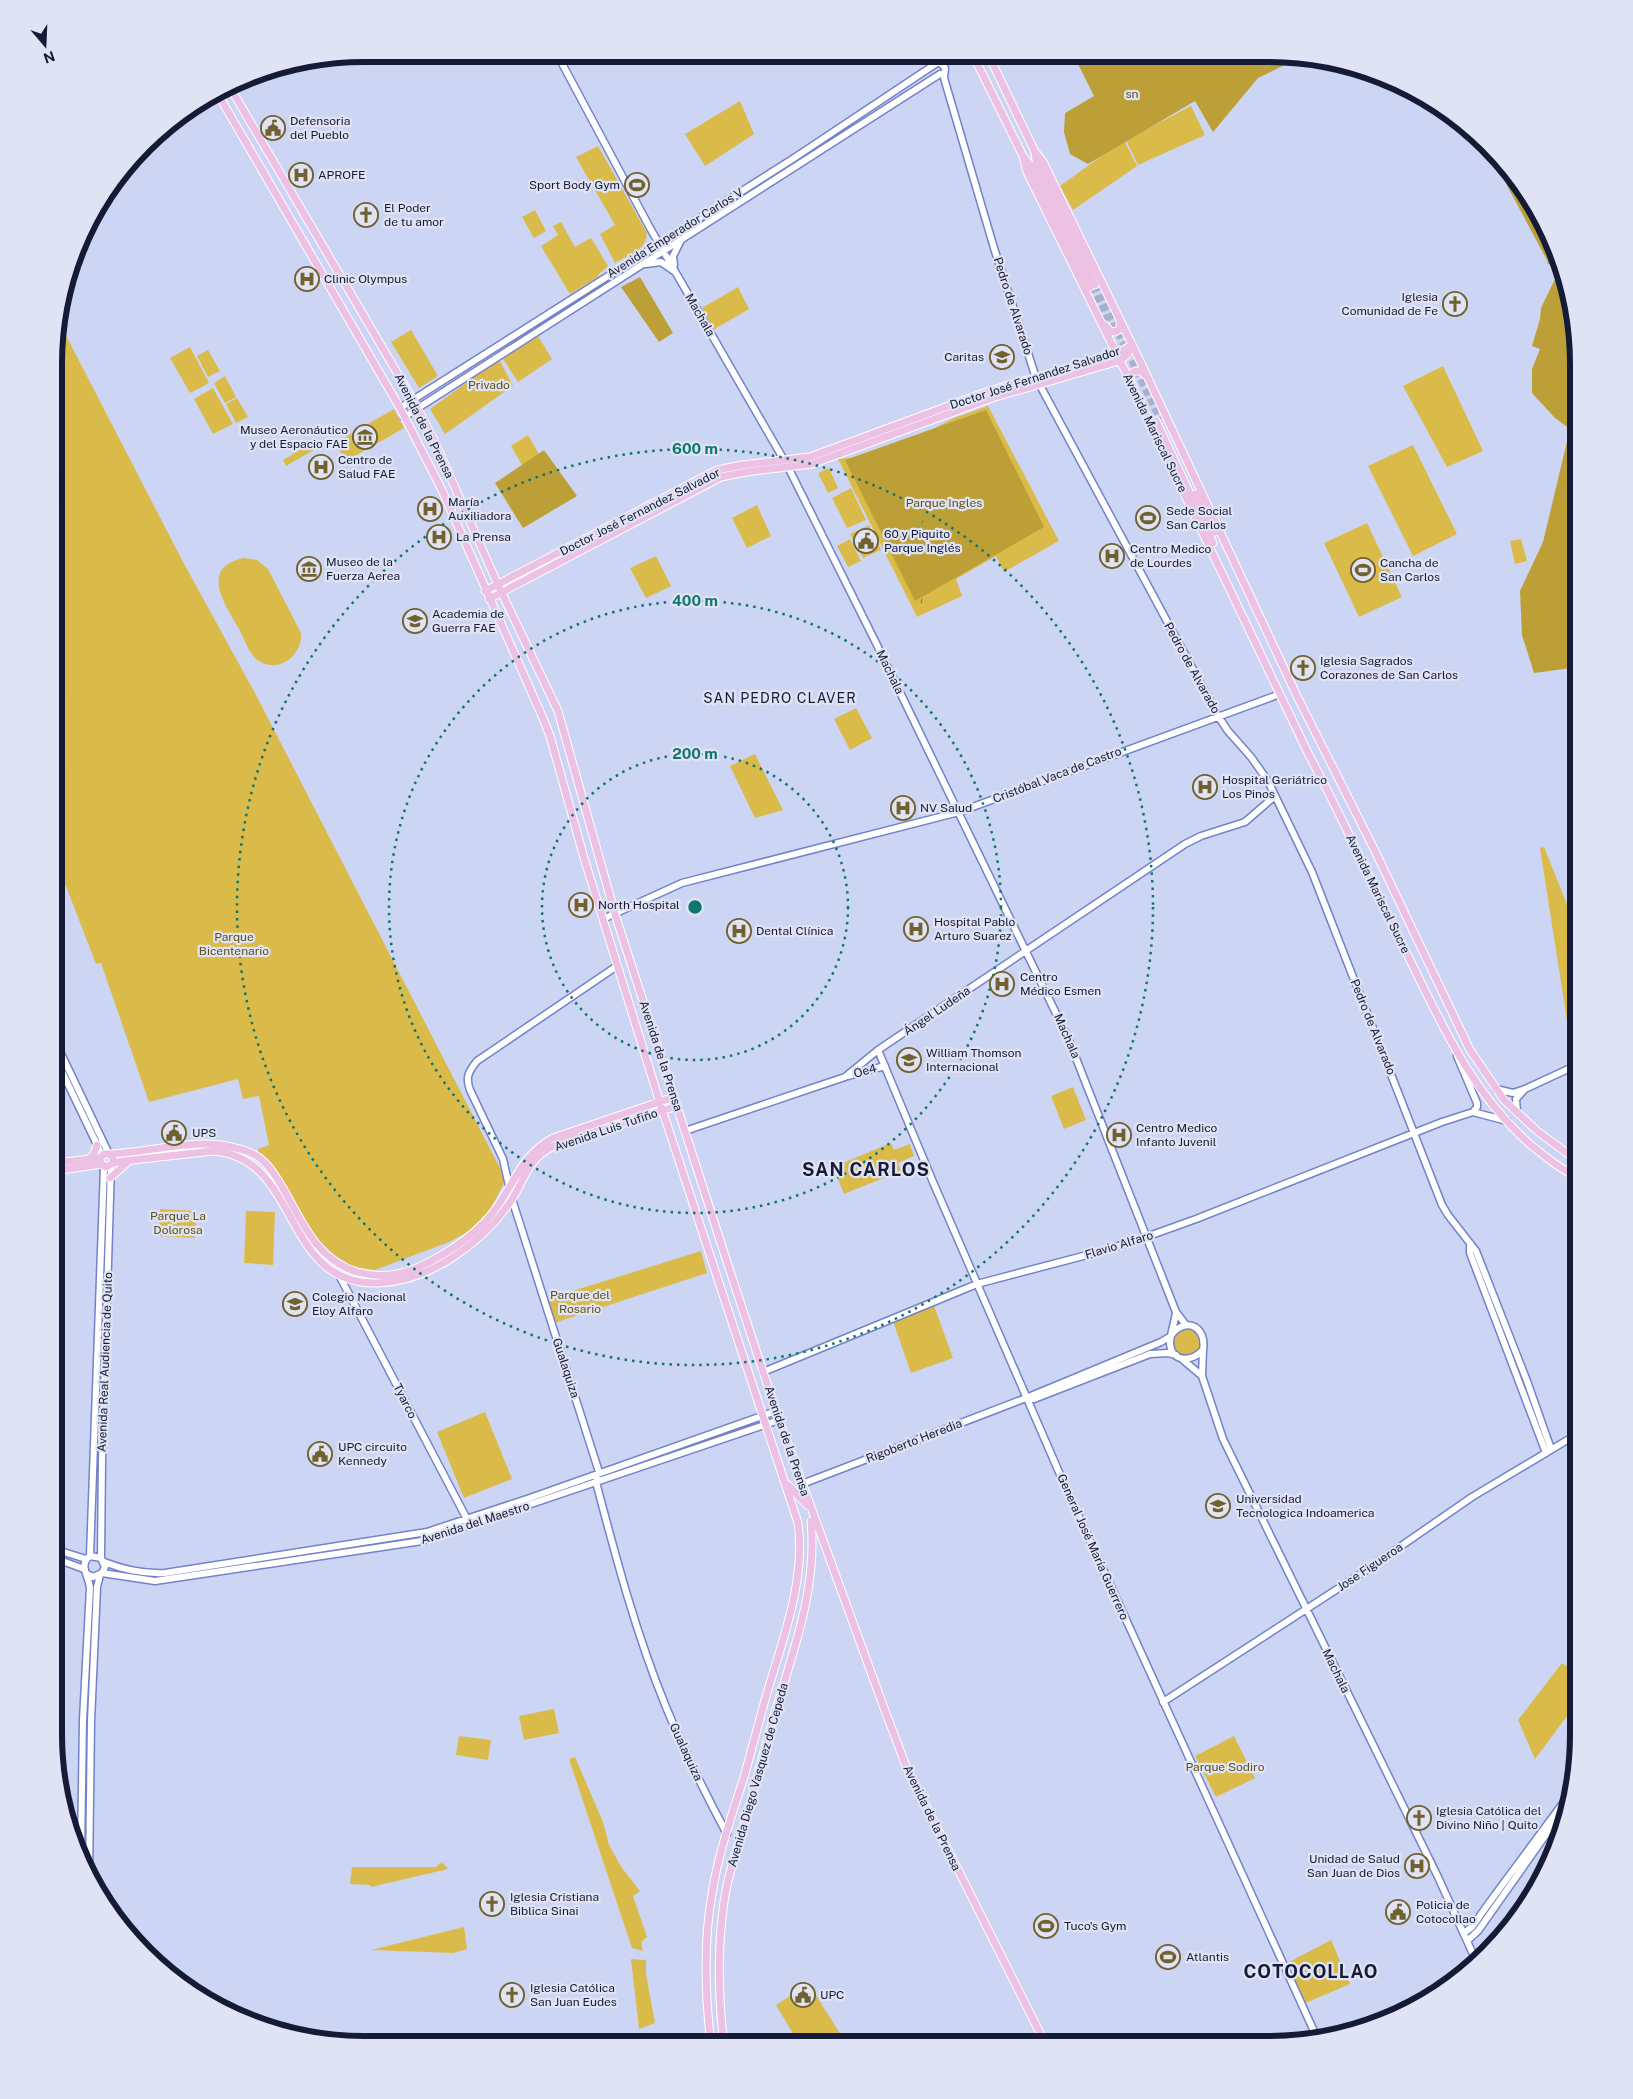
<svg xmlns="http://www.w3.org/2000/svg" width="1633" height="2099" font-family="'Public Sans',sans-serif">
<rect width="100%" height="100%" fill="#cdd5f4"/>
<path fill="#dabb49" d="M740,101L754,134L705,166L685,134Z
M1191,106L1205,135L1138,165L1126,140Z
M1124,140L1137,166L1073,210L1060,186Z
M598,146L647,233C646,252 628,254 615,263L600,234L615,225L576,157Z
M535,210L546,231L534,238L522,217Z
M561,222L575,247L591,238L608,266L599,274L598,277L570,294L541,246L558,235L553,226Z
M738,287L749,309L713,330L702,308Z
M58,320L182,560L256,695L501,1170L505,1181L490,1210L471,1230L449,1242L375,1270L354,1267L337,1257L309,1233L275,1168L259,1153L258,1149L269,1145L259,1096L243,1099L238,1079L149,1102L101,963L96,964L55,858Z
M411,330L438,376L419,388L391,342Z
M538,336L552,359L518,382L503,359Z
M190,347L209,383L190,393L170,358Z
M208,350L220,371L208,377L197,356Z
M499,359L513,386L445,434L430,409Z
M1443,366L1483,451L1447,467L1403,386Z
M225,376L236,397L225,403L214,383Z
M213,388L233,424L213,434L194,399Z
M237,398L248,417L236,423L226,404Z
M988,406L1059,541L1004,572L996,556L956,579L962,596L917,617L838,459L883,455L954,418Z
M394,409L404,428L346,461L335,443Z
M528,435L539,454L522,465L511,446Z
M314,442L317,448L286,466L283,460Z
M1413,445L1457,534L1413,556L1368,466Z
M829,468L838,488L828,493L818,473Z
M851,488L866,520L847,528L832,498Z
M757,505L771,536L747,548L732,518Z
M1367,523L1402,597L1359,617L1324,543Z
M869,525L881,550L863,558L850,534Z
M850,539L861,561L848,567L837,546Z
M1521,539L1527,561L1515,564L1510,541Z
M656,556L671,586L646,598L630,568Z
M244,558L257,560L268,569L301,633C303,655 277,676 256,659C249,653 244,638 239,629C226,607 198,567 244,558Z
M856,708L872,738L850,750L834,719Z
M755,754L783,810L755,818L730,766Z
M1544,847L1579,934V1056L1573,1059L1540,848Z
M1073,1087L1086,1120L1064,1129L1051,1096Z
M891,1143L894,1150L910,1144L914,1156L898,1163L901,1171L844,1194L833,1167Z
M160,1209L196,1211L195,1238L159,1236Z
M246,1211L275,1212L273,1265L244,1263Z
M701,1251L707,1273L554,1323L547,1299Z
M934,1306L953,1358L911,1373L893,1321Z
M1172 1342a15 15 0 1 1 30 0a15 15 0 1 1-30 0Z
M485,1412L512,1479L464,1498L437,1432Z
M1562,1663L1579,1675V1700L1535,1759L1518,1720Z
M554,1709L559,1733L524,1740L519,1716Z
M459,1736L491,1740L488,1760L456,1755Z
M1234,1736L1255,1778L1216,1797L1195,1756Z
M575,1757L603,1822L609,1845L622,1868L640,1891L633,1896L647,1937L641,1942L643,1951L632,1948L569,1759Z
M442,1862L448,1869L371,1887L370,1885L350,1884L352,1867H436Z
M464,1927L467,1949L453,1953L371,1950Z
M1331,1940L1350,1984L1303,2004L1287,1963Z
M631,1959L646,1960V1974L655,2023L639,2029Z
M809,1984L844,2040L837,2045H800L776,2005Z"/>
<path fill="#bca037" d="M1074,56H1303L1258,78L1213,132L1195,101L1088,164L1070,154L1064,132L1065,113L1094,96Z
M1501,158L1538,209L1569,284L1579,364V667L1534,673L1522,635L1520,591L1543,542L1570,429L1555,418L1532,393V369L1540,349L1532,346L1540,319L1541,308L1556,277L1495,163Z
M640,277L673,333L659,342L621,287Z
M986,410L1044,527L915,601L845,460Z
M544,450L577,496L523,528L495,483Z"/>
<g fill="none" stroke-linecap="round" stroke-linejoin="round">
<path stroke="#34945c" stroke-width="1" d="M1548,263L1559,259
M922,523L923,521
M918,533L919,527
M914,540L915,536
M911,546V553
M921,603L922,599"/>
<path stroke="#a8b0ce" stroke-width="7" stroke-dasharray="7 3.5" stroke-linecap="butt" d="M1095,285L1160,419
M1090,287L1111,330"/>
<defs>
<path id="secondary" d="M557,54L650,228L788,467L877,645L1068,1038L1176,1312L1186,1325
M940,62L945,68L944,78L994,248L1036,378L1218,716L1228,731L1251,757L1268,781L1312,872L1442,1205L1448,1215L1476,1251L1527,1381L1551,1449
M646,264L661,262L674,271
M674,265L673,256L680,242
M400,408L791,160L949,55
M404,417L940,74
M603,919L682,883L959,812L1280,694
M617,966L477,1061C469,1071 465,1077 470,1090L503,1159L512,1199L599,1472L596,1482C616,1558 636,1634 666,1707C684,1751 705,1793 727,1834
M55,1041L109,1154
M878,1050L933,1182L1065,1486L1318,2040
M1457,1056L1477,1103V1107L1473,1112
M55,1057L102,1155
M848,1076L885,1066
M1496,1089L1513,1093L1525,1089L1579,1064
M1517,1112L1516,1099L1524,1090
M685,1131L845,1077L878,1050L1185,844L1201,836L1245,822L1275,796
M1470,1243V1253L1546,1453
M339,1275L469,1523
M1172,1334C1187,1316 1207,1328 1203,1350C1194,1361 1172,1364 1170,1344C1170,1334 1175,1322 1176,1312
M1203,1350L1202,1376L1223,1439L1438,1877L1477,1963
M1182,1359L1202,1376
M763,1372L977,1284L1106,1250L1146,1237L1196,1219L1442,1122L1473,1112L1507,1121
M1026,1398L1034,1399L1150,1354L1168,1353L1176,1355
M802,1484L1026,1398L1161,1342L1171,1336
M54,1549L86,1559
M90,1556L104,1167
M54,1558L84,1569
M101,1558L102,1460L111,1165
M104,1562C124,1570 143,1574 165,1573L427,1532L527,1499L776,1411
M102,1573L155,1581L422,1541L779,1420
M1163,1702L1365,1571L1472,1497L1579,1433
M81,1854L83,1720L90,1588C89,1576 78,1565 90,1556L101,1558L105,1567L102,1573L93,1577L87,1574
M89,1875L91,1721L97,1587L100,1575
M1464,1933L1472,1927L1489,1903L1572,1791
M1467,1941L1478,1931L1569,1802"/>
<path id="primary" d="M973,55L1023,156L1032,167L1090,287
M989,56L1034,150L1043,162L1140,361L1297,696L1375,851L1470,1050L1504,1100L1537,1131L1579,1162
M231,89L413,400L434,440L498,585L558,711L615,914L728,1265L776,1411L884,1708L906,1766L1046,2045
M219,96L400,408L442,490L542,716L550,736L584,858L660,1103L798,1523C806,1579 783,1639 767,1693C759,1721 752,1749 744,1777C732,1815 718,1854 712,1894C703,1944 705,1994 711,2045
M1035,154L1037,165L1095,285
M1023,156L1027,172L1131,383L1309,755C1345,822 1375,891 1409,958C1443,1027 1473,1095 1532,1146C1547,1158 1562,1170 1579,1178
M1105,325L1110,331L1115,332L1120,329V321
M1130,381L1131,374L1135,371H1141L1145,375
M1156,421L1213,543
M1196,494L1215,532
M485,591L717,470L742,465L810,457L989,391L1116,354L1130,346
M489,599L721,477L746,472L812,464L992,398L1119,361L1127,355L1132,344
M110,1154C158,1152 210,1132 255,1155C264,1160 271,1169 276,1177C300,1213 311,1258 357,1272C378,1278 399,1276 419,1267C449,1253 482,1231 499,1204C517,1177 523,1155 553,1138L674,1097
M89,1159L94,1154L97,1145
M55,1163L100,1158
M113,1163V1158L109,1154H104L100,1158L101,1164L106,1167L113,1163L124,1161L213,1151C301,1157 281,1285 377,1283C429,1282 482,1243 511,1201C521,1186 526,1166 541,1154C557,1141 582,1136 601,1130C626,1122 652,1114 677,1106
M55,1171L101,1164
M110,1178L128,1162
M788,1485L808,1506
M724,2045C718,1996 717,1950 724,1902C728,1872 739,1843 747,1814C755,1786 762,1758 770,1730C789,1661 818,1594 811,1521"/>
</defs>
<use href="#secondary" stroke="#7482ca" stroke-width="9"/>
<use href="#primary" stroke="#fff" stroke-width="9"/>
<use href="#secondary" stroke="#fff" stroke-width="6"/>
<use href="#primary" stroke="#edc1e4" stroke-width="7"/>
</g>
<g fill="none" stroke="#0f766e" stroke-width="2.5" stroke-dasharray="2.5 5">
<circle cx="695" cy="907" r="153"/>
<circle cx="695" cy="907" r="306"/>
<circle cx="695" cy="907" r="458"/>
</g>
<defs>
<symbol id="civic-ring" viewBox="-11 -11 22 22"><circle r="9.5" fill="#dfe3f3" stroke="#70612f" stroke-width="1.5"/><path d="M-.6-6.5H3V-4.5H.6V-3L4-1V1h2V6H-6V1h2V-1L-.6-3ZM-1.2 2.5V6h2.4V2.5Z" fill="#70612f"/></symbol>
<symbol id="hospital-ring" viewBox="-11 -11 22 22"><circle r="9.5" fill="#dfe3f3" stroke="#70612f" stroke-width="1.5"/><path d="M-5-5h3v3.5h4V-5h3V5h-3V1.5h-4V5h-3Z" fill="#70612f"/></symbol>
<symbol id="stadium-ring" viewBox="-11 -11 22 22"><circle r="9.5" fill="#dfe3f3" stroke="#70612f" stroke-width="1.5"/><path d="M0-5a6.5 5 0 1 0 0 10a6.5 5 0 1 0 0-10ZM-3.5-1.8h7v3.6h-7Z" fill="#70612f"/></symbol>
<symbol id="church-ring" viewBox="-11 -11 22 22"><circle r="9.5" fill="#dfe3f3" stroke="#70612f" stroke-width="1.5"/><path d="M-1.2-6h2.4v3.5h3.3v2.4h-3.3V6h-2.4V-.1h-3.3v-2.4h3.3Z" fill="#70612f"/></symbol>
<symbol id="school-ring" viewBox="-11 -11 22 22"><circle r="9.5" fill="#dfe3f3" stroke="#70612f" stroke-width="1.5"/><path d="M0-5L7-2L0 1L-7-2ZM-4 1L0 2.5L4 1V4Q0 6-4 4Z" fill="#70612f"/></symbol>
<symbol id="museum-ring" viewBox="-11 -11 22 22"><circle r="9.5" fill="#dfe3f3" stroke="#70612f" stroke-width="1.5"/><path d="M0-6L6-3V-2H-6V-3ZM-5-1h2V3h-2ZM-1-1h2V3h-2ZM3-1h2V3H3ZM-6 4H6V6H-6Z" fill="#70612f"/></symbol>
<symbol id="university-ring" viewBox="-11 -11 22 22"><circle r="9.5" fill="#dfe3f3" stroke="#70612f" stroke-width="1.5"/><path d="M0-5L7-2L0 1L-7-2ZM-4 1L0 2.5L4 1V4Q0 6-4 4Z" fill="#70612f"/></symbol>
</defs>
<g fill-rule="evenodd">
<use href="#civic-ring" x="259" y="114" width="28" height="28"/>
<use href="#hospital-ring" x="287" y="161" width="28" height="28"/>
<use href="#stadium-ring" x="623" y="171" width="28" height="28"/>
<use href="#church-ring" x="352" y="201" width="28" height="28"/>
<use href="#hospital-ring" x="293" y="265" width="28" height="28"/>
<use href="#church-ring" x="1441" y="290" width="28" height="28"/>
<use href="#school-ring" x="988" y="343" width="28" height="28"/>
<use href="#museum-ring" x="351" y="423" width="28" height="28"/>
<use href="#hospital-ring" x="307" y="453" width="28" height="28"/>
<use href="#hospital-ring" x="416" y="495" width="28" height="28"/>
<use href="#stadium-ring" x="1134" y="504" width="28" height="28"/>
<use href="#hospital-ring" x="425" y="523" width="28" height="28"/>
<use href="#civic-ring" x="852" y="527" width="28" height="28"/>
<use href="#hospital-ring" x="1098" y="542" width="28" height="28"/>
<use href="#museum-ring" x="295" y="555" width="28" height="28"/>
<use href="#stadium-ring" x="1349" y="556" width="28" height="28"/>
<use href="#university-ring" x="401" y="607" width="28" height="28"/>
<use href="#church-ring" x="1289" y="654" width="28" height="28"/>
<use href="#hospital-ring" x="1191" y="773" width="28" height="28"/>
<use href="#hospital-ring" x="889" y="794" width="28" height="28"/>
<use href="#hospital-ring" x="567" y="891" width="28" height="28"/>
<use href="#hospital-ring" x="902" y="915" width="28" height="28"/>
<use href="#hospital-ring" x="725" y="917" width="28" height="28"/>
<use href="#hospital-ring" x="988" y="970" width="28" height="28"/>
<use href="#school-ring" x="895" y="1046" width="28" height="28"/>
<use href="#civic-ring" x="160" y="1119" width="28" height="28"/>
<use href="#hospital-ring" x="1105" y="1121" width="28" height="28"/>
<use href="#university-ring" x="281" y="1290" width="28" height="28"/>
<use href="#civic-ring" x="306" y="1440" width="28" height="28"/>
<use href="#university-ring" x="1204" y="1492" width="28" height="28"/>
<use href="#church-ring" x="1405" y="1804" width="28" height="28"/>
<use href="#hospital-ring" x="1403" y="1852" width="28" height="28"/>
<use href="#church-ring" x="478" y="1890" width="28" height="28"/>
<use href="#civic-ring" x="1384" y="1898" width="28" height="28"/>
<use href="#stadium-ring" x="1032" y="1912" width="28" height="28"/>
<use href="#stadium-ring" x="1154" y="1943" width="28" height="28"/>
<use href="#church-ring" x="498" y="1981" width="28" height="28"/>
<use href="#civic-ring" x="789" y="1981" width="28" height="28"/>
</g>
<g text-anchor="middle" stroke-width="4.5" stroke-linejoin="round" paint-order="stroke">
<g font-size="12" fill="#5e5019" stroke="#dfe3f3">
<text x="1132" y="98">sn</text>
<text x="489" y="389">Privado</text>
<text x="944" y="507">Parque Ingles</text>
<text x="234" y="941">Parque<tspan x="234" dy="14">Bicentenario</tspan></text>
<text x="178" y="1220">Parque La<tspan x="178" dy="14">Dolorosa</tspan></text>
<text x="580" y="1299">Parque del<tspan x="580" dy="14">Rosario</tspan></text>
<text x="1225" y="1771">Parque Sodiro</text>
</g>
<g font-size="12" fill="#151a36" stroke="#dfe3f3" text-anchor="start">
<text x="290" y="125">Defensoria<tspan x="290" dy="14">del Pueblo</tspan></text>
<text x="318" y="179">APROFE</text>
<text x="620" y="189" text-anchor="end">Sport Body Gym</text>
<text x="384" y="212">El Poder<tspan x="384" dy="14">de tu amor</tspan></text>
<text x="324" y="283">Clinic Olympus</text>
<text x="1438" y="301" text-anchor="end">Iglesia<tspan x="1438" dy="14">Comunidad de Fe</tspan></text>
<text x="984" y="361" text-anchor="end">Caritas</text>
<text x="348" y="434" text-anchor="end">Museo Aeronáutico<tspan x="348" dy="14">y del Espacio FAE</tspan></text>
<text x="338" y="464">Centro de<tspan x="338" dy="14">Salud FAE</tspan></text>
<text x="448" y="506">María<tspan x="448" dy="14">Auxiliadora</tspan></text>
<text x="1166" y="515">Sede Social<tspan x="1166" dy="14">San Carlos</tspan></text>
<text x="884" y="538">60 y Piquito<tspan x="884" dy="14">Parque Inglés</tspan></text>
<text x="456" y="541">La Prensa</text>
<text x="1130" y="553">Centro Medico<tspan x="1130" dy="14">de Lourdes</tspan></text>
<text x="326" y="566">Museo de la<tspan x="326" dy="14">Fuerza Aerea</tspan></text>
<text x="1380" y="567">Cancha de<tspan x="1380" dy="14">San Carlos</tspan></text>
<text x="432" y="618">Academia de<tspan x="432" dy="14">Guerra FAE</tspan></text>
<text x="1320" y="665">Iglesia Sagrados<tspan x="1320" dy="14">Corazones de San Carlos</tspan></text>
<text x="1222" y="784">Hospital Geriátrico<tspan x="1222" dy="14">Los Pinos</tspan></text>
<text x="920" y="812">NV Salud</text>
<text x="598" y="909">North Hospital</text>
<text x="934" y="926">Hospital Pablo<tspan x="934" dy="14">Arturo Suarez</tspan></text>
<text x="756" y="935">Dental Clínica</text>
<text x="1020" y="981">Centro<tspan x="1020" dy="14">Médico Esmen</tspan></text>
<text x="926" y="1057">William Thomson<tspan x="926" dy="14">Internacional</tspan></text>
<text x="1136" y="1132">Centro Medico<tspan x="1136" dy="14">Infanto Juvenil</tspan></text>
<text x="192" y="1137">UPS</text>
<text x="312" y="1301">Colegio Nacional<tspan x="312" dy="14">Eloy Alfaro</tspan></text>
<text x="338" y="1451">UPC circuito<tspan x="338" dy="14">Kennedy</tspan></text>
<text x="1236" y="1503">Universidad<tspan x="1236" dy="14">Tecnologica Indoamerica</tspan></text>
<text x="1436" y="1815">Iglesia Católica del<tspan x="1436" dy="14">Divino Niño | Quito</tspan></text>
<text x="1400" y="1863" text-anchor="end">Unidad de Salud<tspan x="1400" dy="14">San Juan de Dios</tspan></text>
<text x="510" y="1901">Iglesia Cristiana<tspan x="510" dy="14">Biblica Sinai</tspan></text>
<text x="1416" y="1909">Policia de<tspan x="1416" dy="14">Cotocollao</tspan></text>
<text x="1064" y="1930">Tuco's Gym</text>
<text x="1186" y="1961">Atlantis</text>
<text x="530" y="1992">Iglesia Católica<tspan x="530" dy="14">San Juan Eudes</tspan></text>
<text x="820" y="1999">UPC</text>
</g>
<g font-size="12" fill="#151a36" stroke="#dfe3f3">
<text transform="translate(675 233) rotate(-32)" y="4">Avenida Emperador Carlos V</text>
<text transform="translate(1013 306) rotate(72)" y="4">Pedro de Alvarado</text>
<text transform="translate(700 315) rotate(60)" y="4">Machala</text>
<text transform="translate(1035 378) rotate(-18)" y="4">Doctor José Fernandez Salvador</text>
<text transform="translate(424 426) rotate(63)" y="4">Avenida de la Prensa</text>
<text transform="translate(1155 433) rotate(64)" y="4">Avenida Mariscal Sucre</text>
<text transform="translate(640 512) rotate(-27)" y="4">Doctor José Fernandez Salvador</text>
<text transform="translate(1192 668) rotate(61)" y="4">Pedro de Alvarado</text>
<text transform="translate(890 672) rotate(64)" y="4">Machala</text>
<text transform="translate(1057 775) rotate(-21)" y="4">Cristóbal Vaca de Castro</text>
<text transform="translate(1378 894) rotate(64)" y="4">Avenida Mariscal Sucre</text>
<text transform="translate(937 1011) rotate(-34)" y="4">Ángel Ludeña</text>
<text transform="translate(1373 1027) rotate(68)" y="4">Pedro de Alvarado</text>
<text transform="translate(1067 1036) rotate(66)" y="4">Machala</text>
<text transform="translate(661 1056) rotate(72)" y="4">Avenida de la Prensa</text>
<text transform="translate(865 1071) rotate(-16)" y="4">Oe4</text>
<text transform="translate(606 1130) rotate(-19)" y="4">Avenida Luis Tufiño</text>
<text transform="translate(1119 1245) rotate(-17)" y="4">Flavio Alfaro</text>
<text transform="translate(105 1362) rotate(-88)" y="4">Avenida Real Audiencia de Quito</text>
<text transform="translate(566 1368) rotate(72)" y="4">Gualaquiza</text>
<text transform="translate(405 1401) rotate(63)" y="4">Tyarco</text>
<text transform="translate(787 1441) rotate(71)" y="4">Avenida de la Prensa</text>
<text transform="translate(914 1441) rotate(-21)" y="4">Rigoberto Heredia</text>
<text transform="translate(475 1523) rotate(-18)" y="4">Avenida del Maestro</text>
<text transform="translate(1093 1547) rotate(66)" y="4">General José María Guerrero</text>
<text transform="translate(1370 1567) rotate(-34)" y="4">Jose Figueroa</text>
<text transform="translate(1336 1671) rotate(64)" y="4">Machala</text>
<text transform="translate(686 1752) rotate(65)" y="4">Gualaquiza</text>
<text transform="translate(758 1775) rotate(-74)" y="4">Avenida Diego Vasquez de Cepeda</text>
<text transform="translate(932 1818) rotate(64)" y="4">Avenida de la Prensa</text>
</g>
<g font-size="14" letter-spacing="1" fill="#151a36" stroke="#dfe3f3">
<text x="780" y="703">SAN PEDRO CLAVER</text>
</g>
<g font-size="18" font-weight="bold" letter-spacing="1" fill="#151a36" stroke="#dfe3f3">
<text x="866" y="1176">SAN CARLOS</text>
<text x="1311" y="1978">COTOCOLLAO</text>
</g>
</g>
<path d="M0 0H1633V2099H0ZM364 62H1268A302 302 0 0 1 1570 364V1734A302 302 0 0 1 1268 2036H364A302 302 0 0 1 62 1734V364A302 302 0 0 1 364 62Z" fill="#dfe3f3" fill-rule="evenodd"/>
<path fill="none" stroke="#151a36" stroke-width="6" d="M364 62H1268A302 302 0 0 1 1570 364V1734A302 302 0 0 1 1268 2036H364A302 302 0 0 1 62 1734V364A302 302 0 0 1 364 62Z"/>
<circle cx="695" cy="907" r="8" fill="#0f766e" stroke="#dfe3f3" stroke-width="2.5"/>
<g font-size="15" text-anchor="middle" font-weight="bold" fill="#0f766e" stroke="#dfe3f3" stroke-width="4.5" stroke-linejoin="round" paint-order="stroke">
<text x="695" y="454">600 m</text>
<text x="695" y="606">400 m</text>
<text x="695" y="759">200 m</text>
</g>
<g transform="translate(45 45) rotate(161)" stroke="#dfe3f3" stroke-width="4" paint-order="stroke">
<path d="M0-4L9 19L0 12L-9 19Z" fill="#151a36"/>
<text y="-8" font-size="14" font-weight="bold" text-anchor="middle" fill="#151a36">N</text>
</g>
</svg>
